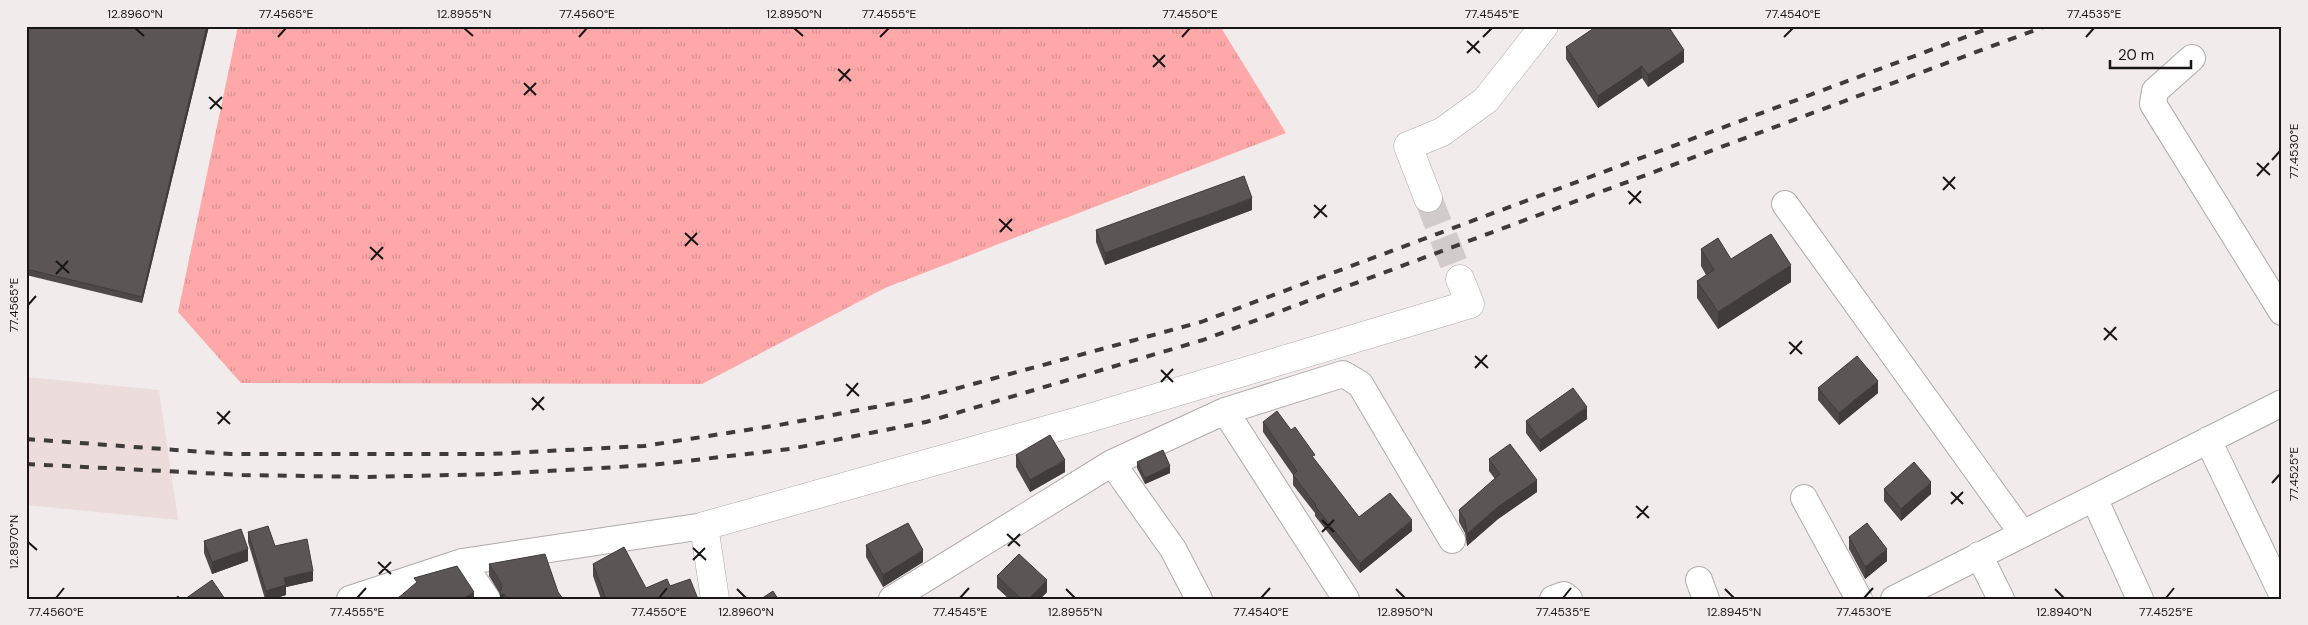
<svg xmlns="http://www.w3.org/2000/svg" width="2308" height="625" font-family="'DM Sans',sans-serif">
<defs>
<pattern id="grass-tufts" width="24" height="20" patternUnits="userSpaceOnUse" patternTransform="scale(1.25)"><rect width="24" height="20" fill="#fea8aa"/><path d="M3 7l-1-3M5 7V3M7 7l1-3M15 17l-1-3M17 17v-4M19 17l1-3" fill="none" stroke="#d99092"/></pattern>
</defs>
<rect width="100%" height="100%" fill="#f2ebeb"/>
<path fill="#ecdcdb" d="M26,377L159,390L178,520L26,505Z"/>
<path fill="url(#grass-tufts)" d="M238,26H1220L1286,133L885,288L702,384L241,383L178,312Z"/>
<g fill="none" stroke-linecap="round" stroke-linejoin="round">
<path stroke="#d1cbcb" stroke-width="28" stroke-dasharray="28 14" stroke-linecap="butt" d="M1428,198L1460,279"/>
<defs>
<path id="street" d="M2192,58L2155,91L2153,104L2282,312
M1785,204L2022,533
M1225,411L1346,599
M2208,440L2282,594
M1112,463L1173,549L1199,599
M1804,498L1859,599
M2094,498L2140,599
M1979,555L2001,599
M462,562L487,599
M1699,580L1706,599
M350,599L462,562L704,526
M892,599L1112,463L1225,411L1343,374L1360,384L1452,540
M1553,599L1564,595L1569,599
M1894,599L2282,403"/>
<path id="secondary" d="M1428,198L1408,146L1442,132L1486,100L1544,26
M715,599L704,526L1086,419L1470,304L1460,279"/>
</defs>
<use href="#street" stroke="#b1aaaa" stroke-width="28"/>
<use href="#secondary" stroke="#b1aaaa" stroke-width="29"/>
<use href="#street" stroke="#fff" stroke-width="26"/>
<use href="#secondary" stroke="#fff" stroke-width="28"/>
<path stroke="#3e3b3b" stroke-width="4" stroke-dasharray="9 9" stroke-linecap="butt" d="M26,439L231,454H491L644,446L779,425L918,399L1201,322L1995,26
M26,464L242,475L365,477L496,474L652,465L790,449L926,422L1203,340L2046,26"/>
</g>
<path fill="#4e4949" d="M26,26H209L142,303L26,275Z
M1566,47L1684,62L1648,87L1642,78L1598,108L1566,59Z
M1252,210L1105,265L1096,242V230Z
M1701,249L1731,259L1791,282L1718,329L1697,298V281L1706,275L1701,266Z
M1818,388L1878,393L1839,425L1818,400Z
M1587,419L1540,452L1526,433V421Z
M1263,422L1359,517L1412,531L1360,573L1315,516V513L1293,485V475L1263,432Z
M1016,455L1065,472L1030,492L1016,467Z
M1489,459L1537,492L1498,519L1467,546L1465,533L1459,522V510L1495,479L1489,471Z
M1137,462L1170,473L1145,484L1137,468Z
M1884,489L1931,494L1901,521L1884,501Z
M248,532L275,546L313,581L286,587V595L273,599H265L248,542Z
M1849,537L1887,561L1865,579L1849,549Z
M204,541L248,561L212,574L204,553Z
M866,545L923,562L883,587L866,557Z
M489,564L558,592L563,599H500V594L489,576Z
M593,564L646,588L698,599H601L593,576Z
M997,576L1047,592L1040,599H1009L997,588Z"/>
<path fill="#403c3c" d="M207,26H209L142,303V297Z
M1684,50V62L1648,87V75Z
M1642,66V78L1598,108V96Z
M1252,198V210L1105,265V253Z
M1791,265V282L1718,329V312Z
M1878,381V393L1839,425V413Z
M1587,407V419L1540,452V440Z
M1065,460V472L1030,492V480Z
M1170,466V473L1145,484V478Z
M1537,480V492L1498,519L1467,546V534L1498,507Z
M1931,482V494L1901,521V509Z
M1412,520V531L1360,573V563Z
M248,549V561L212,574V562Z
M1887,549V561L1865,579V567Z
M923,550V562L883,587V575Z
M313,571V581L286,587V595L273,599H266V591L284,578Z
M1047,580V592L1040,599H1029Z
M474,592V599H462Z
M504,594V599H500V595Z"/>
<path fill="#5b5555" stroke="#403c3c" d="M26,26H207L142,297L26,269Z
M1597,26H1668L1684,50L1648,75L1642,66L1598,96L1566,47Z
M1244,176L1252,198L1105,253L1096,230Z
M1771,234L1791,265L1718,312L1697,281L1714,270L1701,249L1718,238L1731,259Z
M1857,356L1878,381L1839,413L1818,388Z
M1573,388L1587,407L1540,440L1526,421Z
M1277,411L1291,430L1295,427L1315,455L1312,456L1359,517L1390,493L1412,520L1360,563L1315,506L1316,505L1293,475L1297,471L1263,422Z
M1050,435L1065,460L1030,480L1016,455Z
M1510,444L1537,480L1498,507L1467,534L1465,521L1459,510L1500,474L1489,459Z
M1163,450L1170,466L1145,478L1137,462Z
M1914,462L1931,482L1901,509L1884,489Z
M908,523L923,550L883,575L866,545Z
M1867,523L1887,549L1865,567L1849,537Z
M268,526L275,546L307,539L313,571L284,578L286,585L266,591L248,532Z
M241,529L248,549L212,562L204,541Z
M624,547L646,588L667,579L670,586L690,579L698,599H606L593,564Z
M545,554L558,592L563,599H508L504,594L500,595L502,585L489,564Z
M1019,554L1047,580L1029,599H1021L997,576Z
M457,566L474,592L462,599H397L417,582L414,578Z
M212,580L225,599H185Z
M773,591L778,599H761Z
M178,596L181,599H174Z"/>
<path fill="none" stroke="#181616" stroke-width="2" d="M135,28L144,36M464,28L473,36M794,28L803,36M278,37L286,28M579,37L587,28M880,37L889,28M1182,37L1190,28M1483,37L1492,28M1784,37L1793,28M2086,37L2094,28M1467,41L1480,53M1467,53L1479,41M1153,55L1165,67M1153,67L1165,55M838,69L851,81M839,81L850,69M524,83L536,95M524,95L536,83M209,97L222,109M210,109L222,97M2272,160L2280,151M2257,163L2270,175M2257,176L2269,163M1943,177L1955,189M1943,190L1955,177M1628,191L1641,203M1629,204L1641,191M1314,205L1327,217M1314,218L1326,205M999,219L1012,231M1000,232L1012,219M685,233L698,245M685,246L697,233M370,247L383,259M371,260L383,247M56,261L69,273M56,274L68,261M28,305L36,296M2104,328L2117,340M2104,340L2116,327M1789,342L1802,354M1790,354L1802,341M1475,356L1488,368M1475,368L1487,355M1161,370L1173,382M1161,382L1173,369M846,384L859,396M847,396L858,383M532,398L544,410M532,410L544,397M217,412L230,424M218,424L230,411M2272,483L2280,474M1951,492L1963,504M1951,504L1963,492M1636,506L1649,518M1637,518L1648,506M1322,520L1334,532M1322,532L1334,520M1007,534L1020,546M28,542L37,550M1008,546L1020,534M693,548L706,560M693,560L705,548M378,562L391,574M379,574L391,562M737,589L746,598M1066,589L1075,598M1396,589L1405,598M1725,589L1734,598M2055,589L2064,598M56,598L64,588M357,598L366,588M659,598L667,588M960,598L969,588M1261,598L1270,588M1563,598L1571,588M1864,598L1873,588M2166,598L2174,588"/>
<rect width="2308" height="625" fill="none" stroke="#f2ebeb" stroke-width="55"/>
<path d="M2110 60v8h81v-8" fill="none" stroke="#181616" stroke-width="2.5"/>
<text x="2118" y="60" font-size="15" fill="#181616" stroke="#f2ebeb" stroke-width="4" paint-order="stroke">20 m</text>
<rect x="28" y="28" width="2252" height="570" fill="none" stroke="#181616" stroke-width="2"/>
<g font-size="12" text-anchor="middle" fill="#181616">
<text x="135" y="18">12.8960°N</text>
<text x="286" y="18">77.4565°E</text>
<text x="464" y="18">12.8955°N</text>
<text x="587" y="18">77.4560°E</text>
<text x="794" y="18">12.8950°N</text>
<text x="889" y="18">77.4555°E</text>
<text x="1190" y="18">77.4550°E</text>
<text x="1492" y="18">77.4545°E</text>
<text x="1793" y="18">77.4540°E</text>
<text x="2094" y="18">77.4535°E</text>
<text transform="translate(2294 151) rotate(-90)" y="4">77.4530°E</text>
<text transform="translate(14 305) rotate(-90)" y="4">77.4565°E</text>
<text transform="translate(2294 474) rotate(-90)" y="4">77.4525°E</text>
<text transform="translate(14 542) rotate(-90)" y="4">12.8970°N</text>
<text x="56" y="616">77.4560°E</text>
<text x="357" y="616">77.4555°E</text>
<text x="659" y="616">77.4550°E</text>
<text x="746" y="616">12.8960°N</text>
<text x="960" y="616">77.4545°E</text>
<text x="1075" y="616">12.8955°N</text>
<text x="1261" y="616">77.4540°E</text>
<text x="1405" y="616">12.8950°N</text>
<text x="1563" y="616">77.4535°E</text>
<text x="1734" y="616">12.8945°N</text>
<text x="1864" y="616">77.4530°E</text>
<text x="2064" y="616">12.8940°N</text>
<text x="2166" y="616">77.4525°E</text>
</g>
</svg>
